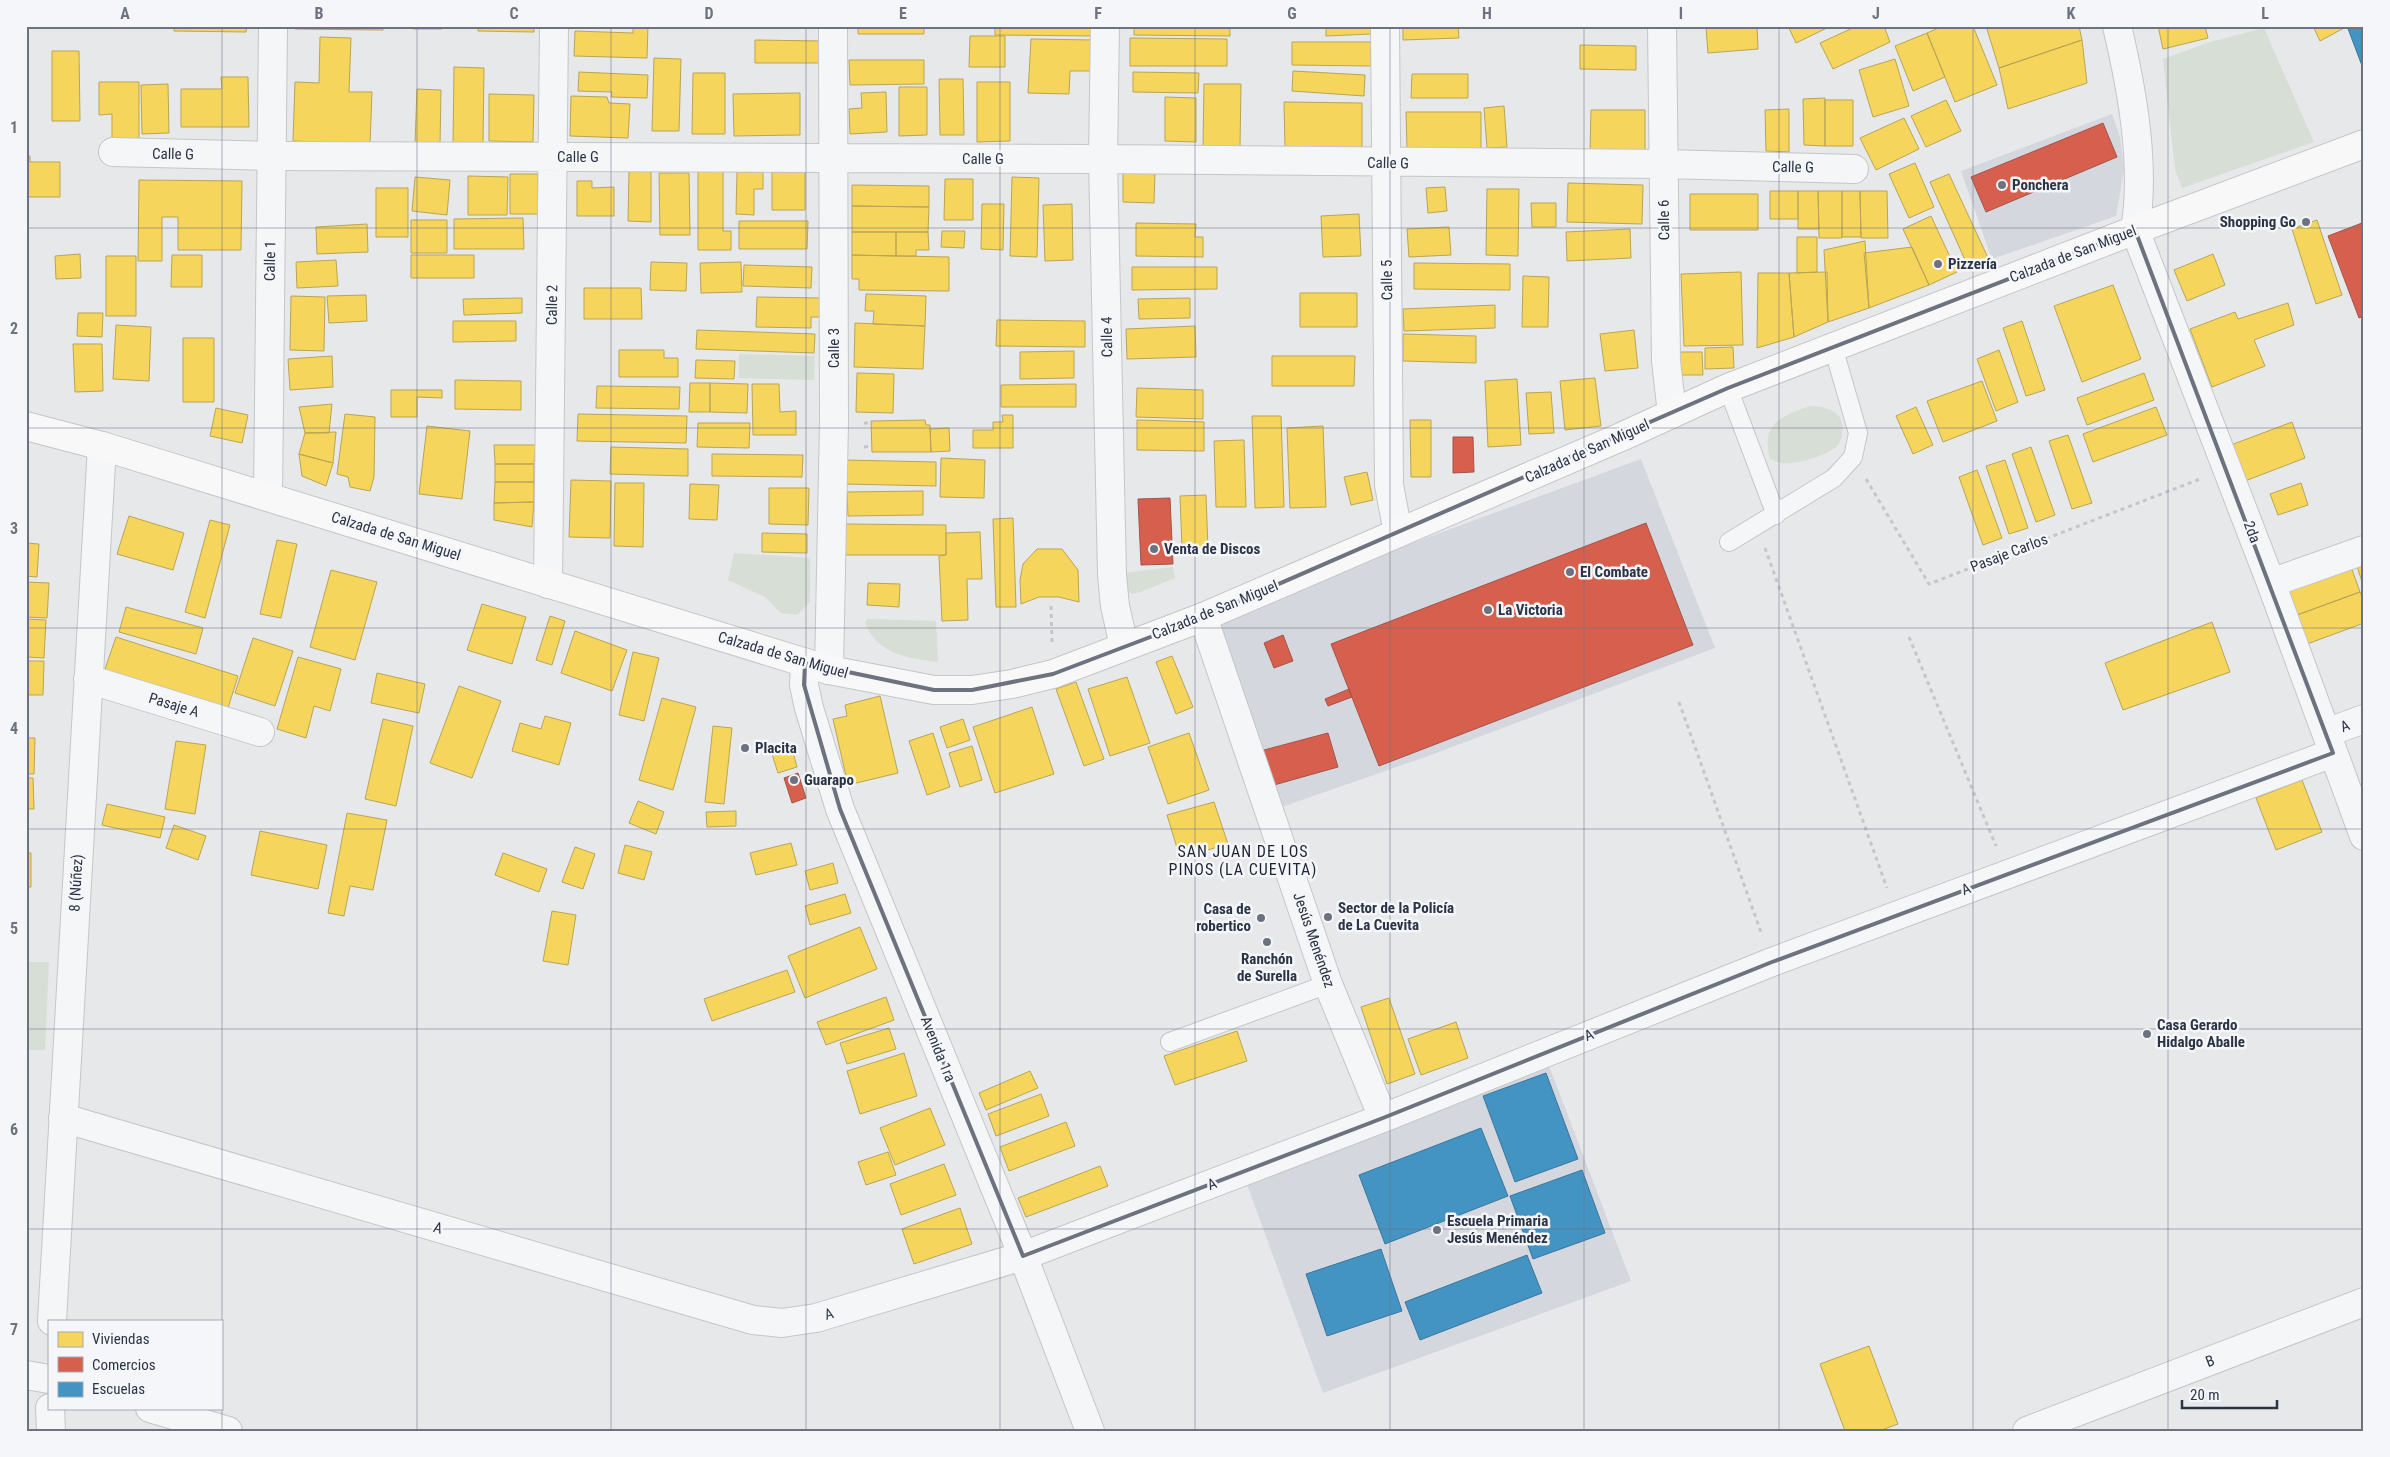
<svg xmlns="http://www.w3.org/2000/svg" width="2390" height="1457" font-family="'Roboto Condensed',sans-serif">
<rect width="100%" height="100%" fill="#e6e8ea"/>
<path fill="#d4d7dd" d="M2112,114L2120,137L2124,170L2116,216L1992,259L1961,171Z
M1641,459L1715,648L1431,755L1276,809L1208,618Z
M1548,1063L1631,1281L1323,1393L1245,1179Z"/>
<path fill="#d6ded6" d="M2264,28L2314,142L2182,188L2175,169L2163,59L2210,42Z
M739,354L815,356L814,380L739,378Z
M1810,406C1827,407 1846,411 1842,433C1842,438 1840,443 1836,447C1828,455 1792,466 1781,463C1777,462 1773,460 1770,459C1761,423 1780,417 1810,406Z
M734,553L810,558V602L797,615L781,613L765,597L728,580Z
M1173,567L1175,578L1138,593L1132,594L1125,589L1124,573Z
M867,619L936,621L938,662C908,658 878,655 865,623Z
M26,962H49L45,1050H26Z"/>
<path fill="#f6d55c" stroke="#b9a555" d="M174,26H247L246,32L174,31Z
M295,26H383V30L295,29Z
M413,26H442V29H413Z
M478,26H534V32L478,31Z
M633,26H648L647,58L574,56L575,31L633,33Z
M858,26H924V34H858Z
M995,26H1095V36L995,35Z
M1134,26H1230V36L1134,35Z
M1326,26H1370L1371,34L1326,36Z
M1403,26H1458L1459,38L1403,40Z
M1718,26H1757L1758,49L1708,53L1706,28Z
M1788,26H1831L1796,43Z
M1857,26H1884L1890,42L1833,69L1820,43Z
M1943,26H1973L1997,85L1955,102L1927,33Z
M1986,26H2079L2082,40L1999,68Z
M2158,26H2205L2208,38L2163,49Z
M2313,26H2346V27L2320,41Z
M1927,33L1945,77L1913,91L1895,46Z
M970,36H1005V67H969Z
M320,37L351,38L349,92H372L370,144L293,141L295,82L319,83Z
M1130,38L1227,39V66H1130Z
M1031,39L1093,40L1092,71H1070L1069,94L1028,93Z
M755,40L821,41L820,63H755Z
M2082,40L2087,83L2008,109L1999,68Z
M1292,42H1371V66L1292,65Z
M1580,45L1636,46V70L1580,69Z
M52,51H79L80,121H52Z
M654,58L681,59L679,131H652Z
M1895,59L1909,106L1873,117L1859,70Z
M849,60H924V84L850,85Z
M454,67L484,68L483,144H453Z
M1293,71L1365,75L1364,96L1292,91Z
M579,72L648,75L647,98L611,97L612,92L578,91Z
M1133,72L1199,73L1198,93L1133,92Z
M693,73H725V134H692Z
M1412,74H1468V98H1411Z
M221,77H248L249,127H181V89H222Z
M939,79H963L964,135H940Z
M99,82H139V140H112V114L99,115Z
M977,82H1010V141L977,142Z
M168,84L169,133L142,134L141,85Z
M1204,84H1241L1240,147H1203Z
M899,87H927V135L899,136Z
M417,89L441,90L440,145L415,144Z
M886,92L887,132L850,134L849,109L862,108L861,93Z
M800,93V135L734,136L733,94Z
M489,94L534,95L533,142L489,141Z
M571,96L607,97L609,103L630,104L628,138L570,136Z
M1165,97L1196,98V142L1165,141Z
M1825,98V146L1804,145L1803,99Z
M1825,100H1853V146H1825Z
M1946,100L1961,131L1926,147L1911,116Z
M1284,102L1362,103V148L1285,149Z
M1504,106L1507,147L1487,148L1484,108Z
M1789,109V152L1766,151L1765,110Z
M1591,110H1645V154L1590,153Z
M1406,112H1481V149H1407Z
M1904,118L1919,149L1876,170L1860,138Z
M26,156H30V162H60V197H26Z
M1915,163L1934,207L1909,218L1889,174Z
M629,170L651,171V222L628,221Z
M698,171H723V231H731V250H698Z
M1123,171H1155L1154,203L1123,202Z
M737,172H763V189H754V215L736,214Z
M772,172H805V210H772Z
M659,173H689L690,235H660Z
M510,174H538V214H510Z
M1949,174L1990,262L1970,271L1930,182Z
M468,176L508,177L507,215H468Z
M415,177L450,180L447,215L412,211Z
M1012,177L1039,178L1037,257L1010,256Z
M945,179H973V220H944Z
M139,180L242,181L241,250H178V217H162V261H138Z
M577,181H592V188L614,187V216H577Z
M1568,183L1643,185L1642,224L1567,222Z
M852,185L929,186V207L852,206Z
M1445,187L1447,211L1428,213L1426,188Z
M376,188H408V237H376Z
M1487,189H1519L1518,256L1486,255Z
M1770,191H1798V219H1770Z
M1798,191H1818L1819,229H1798Z
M1818,191H1842V238H1819Z
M1842,191H1860L1861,237H1842Z
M1860,191H1887L1888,238H1861Z
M1690,194H1758V230H1690Z
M1531,203H1556V227H1532Z
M982,204H1004L1003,250L981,249Z
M1072,204L1073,260L1045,261L1043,205Z
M852,206L929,207L928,232H852Z
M1359,214L1361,256L1323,257L1321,216Z
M1931,216L1957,272L1929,285L1903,229Z
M523,218L524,249H454V219Z
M411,220H447V253H411Z
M2317,220L2342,295L2316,304L2292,229Z
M739,221H808L807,249H739Z
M1136,223L1196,224L1195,237H1203V257L1136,256Z
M367,224L368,252L317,254L316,227Z
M1449,227L1451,255L1409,257L1407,229Z
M1630,229L1631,258L1567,261L1566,232Z
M942,231H965L964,248L941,247Z
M852,232H896V256L852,255Z
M896,232H928L929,250H916V256H896Z
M1797,237H1817V272L1797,273Z
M1865,241L1869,308L1828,322L1824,250Z
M1912,247L1929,285L1869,308L1864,253Z
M80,254L81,278L56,279L55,256Z
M2213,254L2225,285L2187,301L2174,270Z
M172,255H202V287H171Z
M411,255H474V278H411Z
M852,255L949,257V291L859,290V279H852Z
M106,256H136V316H106Z
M336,260L338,286L297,288L296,262Z
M651,262L687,263L686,291L650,290Z
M741,262L742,292L701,293L700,263Z
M1414,263L1510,264V290L1414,289Z
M744,265L812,267L811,288L743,286Z
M1132,267H1217V289L1132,290Z
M1741,272L1743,345L1684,346L1681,274Z
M1827,272L1828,322L1794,337L1789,273Z
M1758,273H1789L1794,337L1757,348Z
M1523,276L1549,277L1548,327H1522Z
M2113,285L2141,359L2082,382L2054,306Z
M584,288H641L642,319H584Z
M1300,293H1357V327H1300Z
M866,294L926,296L925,326L873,324L874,311H865Z
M366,295L367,321L329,323L327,296Z
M291,296L325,297L324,351L290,350Z
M757,297L820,298V317H811V328L756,327Z
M522,298V313L464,315L463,299Z
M1190,298V318L1139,319L1138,299Z
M2288,303L2294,325L2254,340L2265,366L2212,387L2190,329L2235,312L2238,319Z
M1495,305V328L1404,331L1403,309Z
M78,313H103L102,337L77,336Z
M997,320L1085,321V347L996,346Z
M453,321H516V341L453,342Z
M2022,321L2045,390L2026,396L2003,328Z
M855,323L925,326L923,369L854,367Z
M116,325L151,327L149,381L113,379Z
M1195,326L1196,357L1127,359L1126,329Z
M697,330L815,334L814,353L696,349Z
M1634,330L1638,368L1605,371L1600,334Z
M1403,334L1476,336V363L1403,361Z
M183,338H214V402H183Z
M73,344H102L103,391L75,392Z
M1733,347L1734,368L1705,369V348Z
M619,350H664V358H678V377H619Z
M1999,350L2018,402L1996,411L1977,359Z
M1074,351V378L1020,379V352Z
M1678,352H1702L1703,375H1678Z
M332,356L333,387L290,390L288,359Z
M1272,356H1355L1354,386H1272Z
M696,360L735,361L734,379L695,378Z
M857,373L894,374L893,413L856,412Z
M2144,373L2154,400L2087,425L2077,398Z
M1595,378L1601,426L1565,430L1560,381Z
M1517,379L1521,445L1488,447L1485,381Z
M455,380L521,381V410L455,409Z
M1982,381L1997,421L1943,442L1927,401Z
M690,383H710V412H689Z
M710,383L748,384L747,413L710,412Z
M752,384H779L780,412L796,411V435H753Z
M1076,384V407H1001V385Z
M597,386L680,387L679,409L596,408Z
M1137,388L1203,390V419L1136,417Z
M391,390H442V398L417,397V417H391Z
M1551,392L1554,433L1529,434L1526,393Z
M332,404L329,433H305L299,407Z
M1916,407L1933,445L1913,454L1896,416Z
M2156,407L2167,435L2093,462L2083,434Z
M216,408L248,415L242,443L210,436Z
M345,414L375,417L374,477L370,491L350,487L348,477L337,474Z
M578,414L687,416L686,443L577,441Z
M1002,415H1013V448H973V430H993V422H1003Z
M1252,416H1281L1284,507L1255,508Z
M925,420L926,425H930L931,452H872L871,421Z
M1137,420L1204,422V451L1137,450Z
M1410,420H1431V477H1411Z
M2292,422L2305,458L2245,481L2231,445Z
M698,423H750L749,448L697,447Z
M427,426L470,431L462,499L419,494Z
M1323,426L1326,507L1290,508L1287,428Z
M949,428L950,451L931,452L930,429Z
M336,432L333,463L299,454L305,433Z
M2068,435L2092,503L2072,509L2049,441Z
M1244,440L1246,507H1216L1214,441Z
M494,445H536L534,464H495Z
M611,447L688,449V476L610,474Z
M2031,447L2055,515L2036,522L2012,454Z
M299,454L333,463L326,486L302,476Z
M712,454L803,455L802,477L712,476Z
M941,458L985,460L984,498L940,497Z
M845,460L936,462V486L844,484Z
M2005,460L2028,528L2009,534L1986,466Z
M495,464H534V482H495Z
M1977,470L2002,538L1983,545L1959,477Z
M1367,472L1373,500L1351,505L1344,477Z
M571,480L611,481L610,538L569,537Z
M495,482H534V502L494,503Z
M615,483H644L643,547L614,546Z
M2301,483L2308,505L2278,515L2270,494Z
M690,484L719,485L717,520L689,519Z
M769,488H809L808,525L769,524Z
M923,491V515L848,516L847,492Z
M1206,495L1208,548H1182L1180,496Z
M534,502L532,527L494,520V503Z
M129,516L184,533L173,570L117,554Z
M1013,518L1016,607H996L993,519Z
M210,520L230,525L205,618L185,612Z
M844,524L946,525V555H844Z
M980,532L982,579H967L968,620L942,621L939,556L946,555V533Z
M762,533L807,534V553L762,552Z
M277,540L297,544L281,618L260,614Z
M26,543L39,544L37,577L26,576Z
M1037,549H1062L1078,570L1079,602L1059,597H1039L1021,604L1020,580L1023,564Z
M2364,557V588L2355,560Z
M2350,564L2360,592L2297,615L2286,586Z
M331,570L377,582L355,660L310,647Z
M26,582L49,583L47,618L26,617Z
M868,583L900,584L899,607L867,605Z
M2360,592L2364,601V623L2307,644L2297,615Z
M482,604L526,617L512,664L467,650Z
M126,607L203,628L196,654L119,632Z
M550,616L565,621L552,665L536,660Z
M26,619L46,620L44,658L26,657Z
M2212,622L2230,672L2123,710L2105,663Z
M575,631L627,650L612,691L561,673Z
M116,637L238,676L227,711L104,672Z
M253,638L293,651L275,706L235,693Z
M633,652L659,658L644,721L619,715Z
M1172,656L1193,707L1176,714L1156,662Z
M298,657L341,669L330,711L314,706L306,738L277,729Z
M26,661H44L43,695H26Z
M377,673L425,684L419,713L371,703Z
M1127,677L1150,743L1110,756L1088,689Z
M1076,682L1104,759L1084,766L1056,689Z
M459,686L501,701L472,778L430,763Z
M880,696L898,773L848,785L833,719L847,716L845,705Z
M662,698L696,707L673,790L639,780Z
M1032,707L1054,774L995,793L973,727Z
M545,716L571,723L559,765L512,751L520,723L541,729Z
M383,719L413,726L396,806L365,799Z
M963,719L970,740L947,748L940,727Z
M713,726L732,728L724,804L705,802Z
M933,733L950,787L927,795L909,741Z
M1189,733L1209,790L1168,804L1148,747Z
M26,738H35L34,774H26Z
M176,741L206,745L195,814L165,809Z
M972,746L982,780L960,787L949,753Z
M792,748L797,767L778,773L772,754Z
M26,778H33L34,809H26Z
M2302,780L2322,832L2276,850L2256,798Z
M638,801L664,812L656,834L629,823Z
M1214,802L1228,844L1180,858L1167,815Z
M107,804L165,817L160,838L102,825Z
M736,811V826L707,827L706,812Z
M347,813L387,820L373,890L350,886L344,916L328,913Z
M174,825L206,836L198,860L166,848Z
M260,831L327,845L318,889L251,875Z
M791,843L797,865L756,875L750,853Z
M625,845L652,852L644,880L618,873Z
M575,847L595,854L583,889L562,882Z
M26,853H31V887H26Z
M503,853L547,869L539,892L495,875Z
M833,863L838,883L810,890L805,871Z
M845,894L851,913L810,925L805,906Z
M552,911L576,915L568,965L543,961Z
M860,927L877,969L805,998L788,956Z
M787,970L795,992L712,1021L704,999Z
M886,997L894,1020L826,1045L817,1022Z
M1389,998L1415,1074L1387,1084L1361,1007Z
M1456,1022L1468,1058L1421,1075L1408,1039Z
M889,1028L896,1049L847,1064L840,1043Z
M1237,1031L1247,1061L1175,1085L1164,1056Z
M904,1053L917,1096L860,1114L847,1071Z
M1030,1071L1038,1088L986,1110L979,1093Z
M1041,1094L1049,1116L996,1136L988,1114Z
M930,1108L945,1145L895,1165L880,1128Z
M1066,1122L1075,1146L1009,1171L1000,1147Z
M888,1152L896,1175L866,1185L858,1162Z
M944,1164L956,1195L901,1215L890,1184Z
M1100,1166L1108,1186L1026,1217L1018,1198Z
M960,1208L972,1244L914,1264L902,1229Z
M1869,1346L1898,1424L1879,1431H1845L1820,1364Z"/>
<path fill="#d6604d" stroke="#a3534b" d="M2103,123L2117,157L1986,212L1971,177Z
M2362,223L2364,316L2359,318L2328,236Z
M1453,437H1473L1474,472L1453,473Z
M1170,498L1173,564L1141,565L1138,499Z
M1646,523L1693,645L1379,766L1331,644Z
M1283,635L1293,661L1274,668L1264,643Z
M1349,689L1352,697L1328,706L1325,699Z
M1328,733L1338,767L1274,785L1264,750Z
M798,773L806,798L792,803L784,778Z"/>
<path fill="#4393c3" stroke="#3c769d" d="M2347,26H2364V71Z
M1546,1073L1578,1159L1515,1182L1483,1096Z
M1481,1128L1508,1196L1385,1244L1359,1175Z
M1582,1170L1605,1233L1533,1259L1510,1196Z
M1381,1249L1402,1311L1327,1336L1306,1274Z
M1527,1255L1542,1293L1420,1340L1405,1302Z"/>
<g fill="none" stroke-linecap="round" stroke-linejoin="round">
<defs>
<path id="service" d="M1728,388L1776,515
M1729,542L1834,478L1853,457L1858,433L1833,347
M1170,1042L1328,984"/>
<path id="minor" d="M1105,26L1103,159L1112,575L1115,606L1124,646
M1385,26L1389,485L1398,533
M1662,26L1666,361L1672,414
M2117,26C2132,90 2146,165 2135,230L2271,583L2364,836
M113,152L272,156L1103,159L1663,164L1854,169
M2271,583L2364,550
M548,584L554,26
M1203,617L1328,984L1383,1118
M829,670L834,422L833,26
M88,679L260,732
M2326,733L2364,719
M63,1118L753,1320L782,1323L816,1318L1023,1256L1383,1118L1772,962L2333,753
M52,1321L102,446
M26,1375L49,1379
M50,1408L51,1431
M150,1408L228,1431
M2027,1431L2364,1302"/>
<path id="tertiary" d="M268,497L273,26
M805,663L804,685L809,708L840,809L1023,1256L1090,1431"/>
<path id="secondary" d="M26,426L102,446L829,670L934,690H972L1012,684L1053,674L1203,617L1621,437L1728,388L2135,230L2364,144"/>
</defs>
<use href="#service" stroke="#c4c6c8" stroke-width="20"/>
<use href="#minor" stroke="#c4c6c8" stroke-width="30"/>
<use href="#tertiary" stroke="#c4c6c8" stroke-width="30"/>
<use href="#secondary" stroke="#c4c6c8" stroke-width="30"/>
<path stroke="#c5c6ca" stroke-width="3" stroke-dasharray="4 4" stroke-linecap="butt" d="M864,423H873
M864,447L872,446
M1866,479L1929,584L2200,479
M1765,548L1887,888
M1051,606L1052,643
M1909,637L1996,846
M1679,702L1762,935"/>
<use href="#service" stroke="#f5f6f7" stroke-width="18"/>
<use href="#minor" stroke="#f5f6f7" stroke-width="28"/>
<use href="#tertiary" stroke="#f5f6f7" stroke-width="28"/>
<use href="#secondary" stroke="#f8f8f8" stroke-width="28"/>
</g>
<path fill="none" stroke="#6c737f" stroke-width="4" stroke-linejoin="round" d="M2135,230L2333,753L1772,962L1383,1118L1023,1256L840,809L804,685L805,663L934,690H972L1053,674L1203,617L1728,388Z"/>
<path fill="none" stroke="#6c737f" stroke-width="1" stroke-opacity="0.55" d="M222,26V1431M417,26V1431M611,26V1431M806,26V1431M1000,26V1431M1195,26V1431M1390,26V1431M1584,26V1431M1779,26V1431M1973,26V1431M2168,26V1431M26,228H2364M26,428H2364M26,628H2364M26,829H2364M26,1029H2364M26,1229H2364"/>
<g fill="#6c737f" stroke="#f4f6f9" stroke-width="2">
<circle cx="2002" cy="185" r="5"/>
<circle cx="2306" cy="222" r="5"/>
<circle cx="1938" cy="264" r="5"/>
<circle cx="1154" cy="549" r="5"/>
<circle cx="1570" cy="572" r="5"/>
<circle cx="1488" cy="610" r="5"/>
<circle cx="745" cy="748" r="5"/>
<circle cx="794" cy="780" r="5"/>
<circle cx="1328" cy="917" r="5"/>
<circle cx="1261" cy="918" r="5"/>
<circle cx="1267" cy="942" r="5"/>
<circle cx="2147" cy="1034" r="5"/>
<circle cx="1437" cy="1230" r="5"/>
</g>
<g text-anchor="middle" stroke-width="5" stroke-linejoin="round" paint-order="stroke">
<g font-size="15" fill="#2b3445" stroke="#f4f6f9">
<text transform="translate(173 154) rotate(1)" y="5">Calle G</text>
<text x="578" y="162">Calle G</text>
<text x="983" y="164">Calle G</text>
<text transform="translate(1388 163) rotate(1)" y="5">Calle G</text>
<text transform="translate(1793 167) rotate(1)" y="5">Calle G</text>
<text transform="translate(1664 220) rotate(-91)" y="5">Calle 6</text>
<text transform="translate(2073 254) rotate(-21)" y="5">Calzada de San Miguel</text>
<text transform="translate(270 261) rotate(-89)" y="5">Calle 1</text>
<text transform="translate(1387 280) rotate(-91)" y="5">Calle 5</text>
<text transform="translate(552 305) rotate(-89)" y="5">Calle 2</text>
<text transform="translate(1107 337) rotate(-91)" y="5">Calle 4</text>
<text transform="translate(834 348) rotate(-90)" y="5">Calle 3</text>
<text transform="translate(1587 451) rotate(-24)" y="5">Calzada de San Miguel</text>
<text transform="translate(2252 532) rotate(69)" y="5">2da</text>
<text transform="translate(396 536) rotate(17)" y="5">Calzada de San Miguel</text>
<text transform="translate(2009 553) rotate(-21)" y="5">Pasaje Carlos</text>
<text transform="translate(1215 610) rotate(-22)" y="5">Calzada de San Miguel</text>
<text transform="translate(783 655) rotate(16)" y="5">Calzada de San Miguel</text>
<text transform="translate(174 705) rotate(17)" y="5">Pasaje A</text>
<text transform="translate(2345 726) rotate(-21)" y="5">A</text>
<text transform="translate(76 883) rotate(-87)" y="5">8 (Núñez)</text>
<text transform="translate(1966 889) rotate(-21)" y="5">A</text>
<text transform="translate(1314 940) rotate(71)" y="5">Jesús Menéndez</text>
<text transform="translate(1589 1035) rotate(-22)" y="5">A</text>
<text transform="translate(938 1049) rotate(68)" y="5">Avenida 1ra</text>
<text transform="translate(1212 1184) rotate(-21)" y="5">A</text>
<text transform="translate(438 1228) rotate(16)" y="5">A</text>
<text transform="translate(829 1314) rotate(-17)" y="5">A</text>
<text transform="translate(2210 1361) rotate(-21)" y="5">B</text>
</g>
<g font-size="15" font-weight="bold" fill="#2b3445" stroke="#f4f6f9" text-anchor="start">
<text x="2012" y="190">Ponchera</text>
<text x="2296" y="227" text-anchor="end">Shopping Go</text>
<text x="1948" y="269">Pizzería</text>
<text x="1164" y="554">Venta de Discos</text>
<text x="1580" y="577">El Combate</text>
<text x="1498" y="615">La Victoria</text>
<text x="755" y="753">Placita</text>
<text x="804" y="785">Guarapo</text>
<text x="1338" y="913">Sector de la Policía<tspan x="1338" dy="17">de La Cuevita</tspan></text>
<text x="1251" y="914" text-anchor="end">Casa de<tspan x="1251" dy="17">robertico</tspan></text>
<text x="1267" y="964" text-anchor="middle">Ranchón<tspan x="1267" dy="17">de Surella</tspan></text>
<text x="2157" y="1030">Casa Gerardo<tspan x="2157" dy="17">Hidalgo Aballe</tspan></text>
<text x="1447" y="1226">Escuela Primaria<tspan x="1447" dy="17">Jesús Menéndez</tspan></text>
</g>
<g font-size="16" letter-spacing="1" fill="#1d2536" stroke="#f4f6f9">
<text x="1243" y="857">SAN JUAN DE LOS<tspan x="1243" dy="18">PINOS (LA CUEVITA)</tspan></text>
</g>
</g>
<rect width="2390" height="1457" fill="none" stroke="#f4f6f9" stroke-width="55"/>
<rect x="48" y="1320" width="175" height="90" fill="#f4f6f9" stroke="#a4a8b1"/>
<rect x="58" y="1332" width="25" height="15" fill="#f6d55c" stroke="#a4a8b1"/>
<text x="92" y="1344" font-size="15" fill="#2b3445">Viviendas</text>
<rect x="58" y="1357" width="25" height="15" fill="#d6604d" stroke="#a4a8b1"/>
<text x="92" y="1370" font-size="15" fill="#2b3445">Comercios</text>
<rect x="58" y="1382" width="25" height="15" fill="#4393c3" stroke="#a4a8b1"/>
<text x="92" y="1394" font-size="15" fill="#2b3445">Escuelas</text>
<path d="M2182 1400v8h95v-8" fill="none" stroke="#2b3445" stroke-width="2.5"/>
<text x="2190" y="1400" font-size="15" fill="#2b3445" stroke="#f4f6f9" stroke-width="4" paint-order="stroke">20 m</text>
<rect x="28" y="28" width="2334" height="1402" fill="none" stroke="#6c737f" stroke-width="2"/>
<g font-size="16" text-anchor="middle" font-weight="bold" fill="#6c737f">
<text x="125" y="19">A</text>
<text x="319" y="19">B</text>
<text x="514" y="19">C</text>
<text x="709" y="19">D</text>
<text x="903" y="19">E</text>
<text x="1098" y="19">F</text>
<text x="1292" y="19">G</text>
<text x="1487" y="19">H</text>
<text x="1681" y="19">I</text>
<text x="1876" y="19">J</text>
<text x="2071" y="19">K</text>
<text x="2265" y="19">L</text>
<text x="14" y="133">1</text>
<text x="14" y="334">2</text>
<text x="14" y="534">3</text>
<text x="14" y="734">4</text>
<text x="14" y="934">5</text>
<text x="14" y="1135">6</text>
<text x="14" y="1335">7</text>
</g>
</svg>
